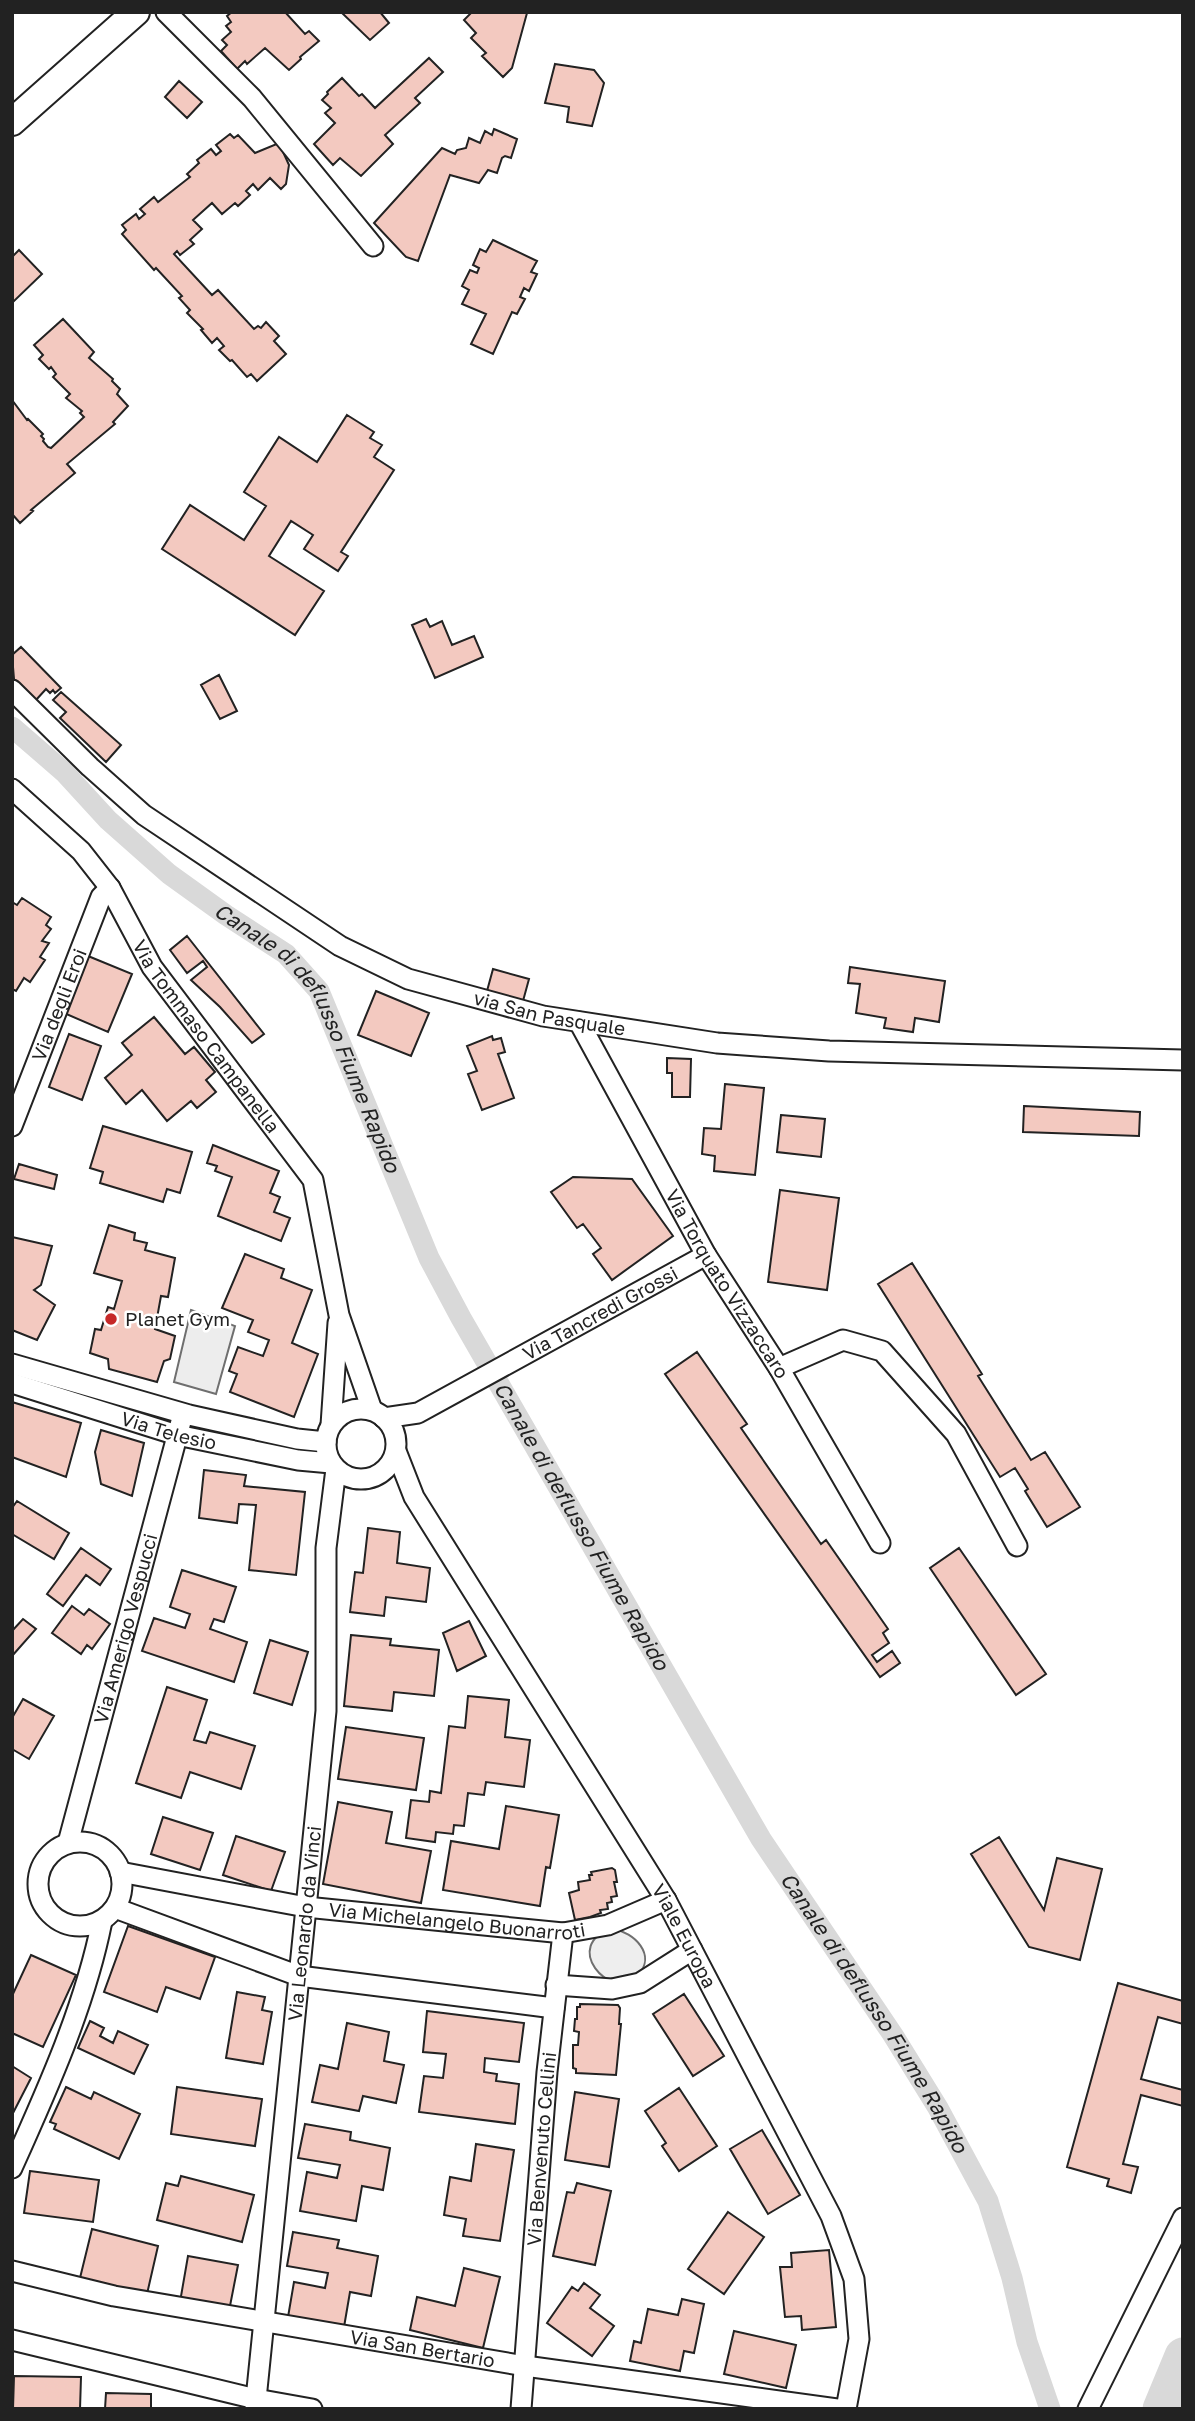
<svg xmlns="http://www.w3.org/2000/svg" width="1195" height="2421" font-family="'Golos Text',sans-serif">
<rect width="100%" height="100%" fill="#fff"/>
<path fill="#eee" stroke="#6f6f6f" stroke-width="2" d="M613,1929C634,1932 657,1955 638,1975C610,2004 560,1943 613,1929Z"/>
<path fill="#ededed" stroke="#6f6f6f" stroke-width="2" d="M191,1310L235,1326L216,1394L174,1382Z"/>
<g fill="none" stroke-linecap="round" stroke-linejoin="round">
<path stroke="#d9d9d9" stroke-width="21" id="s1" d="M12,727L64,772L108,820L169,874L226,915L286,954L319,991L429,1258L461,1318L761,1839L893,2035L938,2108L988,2201L1012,2278L1027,2342L1050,2409"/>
<path stroke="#d9d9d9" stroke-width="37" d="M1161,2409L1183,2356"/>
</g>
<path fill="#f3c9c0" stroke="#222" stroke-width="2" d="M232,12H285L305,34L309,31L319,41L300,57L301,59L289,70L265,48L247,64L245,61L237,69L221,51L227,45L222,40L231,32L226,26L231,22L227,16Z
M341,12H380L389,23L370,40Z
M472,12L527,13L512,68L503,77L482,56L486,53L471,38L476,33L464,20Z
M429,58L443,72L415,98L420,103L385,135L393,144L361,176L340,158L333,165L314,144L335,123L325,113L331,108L322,100L328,94L327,92L342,78L359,96L362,94L375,108Z
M555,64L594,70L604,83L592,126L567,122L569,107L545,103Z
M179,81L202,102L187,118L165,97Z
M494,129L517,139L511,158L505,156L502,158L497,173L488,170L479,183L450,175L418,261L406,257L374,223L442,148L455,154L457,150L466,148L469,138L480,143L485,131L492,135Z
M230,134L234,138L238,135L255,153L279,143L289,165L286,184L281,189L270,178L258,190L253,184L246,191L250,195L238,206L235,203L222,214L212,203L193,220L202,229L190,240L194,244L180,255L177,251L174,254L212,295L218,290L254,329L258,326L261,328L266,322L279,336L274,341L286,354L257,381L251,374L247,377L232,360L230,361L219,350L224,346L217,338L212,343L201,330L203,329L187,313L190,310L179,298L182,296L156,268L154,270L122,234L126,230L122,225L136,214L139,219L145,214L140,209L154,197L158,202L190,177L187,174L199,163L197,160L211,149L216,155L221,151L216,145Z
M493,240L537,261L531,272L537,274L529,291L524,288L520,297L525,299L517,314L512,312L493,354L471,344L486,314L462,304L469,290L462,286L470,270L477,273L479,268L473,265L480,249L486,252Z
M19,250L42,274L12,303V257Z
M63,319L94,352L89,358L113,379L112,381L120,389L117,394L128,406L113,422L115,424L67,464L75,473L31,510L33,511L20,523L12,514V400L27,420L28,419L43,434L41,436L44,439L43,441L48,447L51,448L84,417L80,413L82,411L66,398L70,394L53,377L56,374L51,367L49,369L39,359L43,355L34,345Z
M347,415L374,432L370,438L382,445L374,457L394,470L341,552L348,556L338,571L304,549L313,535L291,521L269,556L324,591L295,635L162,549L190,505L244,540L266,506L244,492L279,437L317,462Z
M426,619L430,627L442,621L452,645L474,636L483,657L435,678L412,625Z
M21,647L61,688L55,693L53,690L50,693L46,689L36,700L14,679L12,655Z
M219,675L237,711L220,719L201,685Z
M61,692L121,745L106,762L60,718L66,712L53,700Z
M22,898L51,917L46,925L51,929L42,941L49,943L40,957L45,960L30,982L24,978L16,991L12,989V902L17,905Z
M187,936L264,1034L252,1043L220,1007L191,980L207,967L203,961L187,973L170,950Z
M88,956L132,974L108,1032L64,1013Z
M850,967L945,981L939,1022L915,1018L913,1032L884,1028L886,1018L856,1013L860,984L848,983Z
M493,969L529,979L523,1001L487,991Z
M376,991L429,1013L411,1056L358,1035Z
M154,1017L185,1054L194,1047L215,1072L206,1080L216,1092L197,1108L191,1101L167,1121L142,1090L126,1104L105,1078L132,1055L122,1043Z
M69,1034L101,1046L82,1100L49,1087Z
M492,1036L493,1040L501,1038L505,1052L498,1054L514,1098L482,1110L468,1074L477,1071L467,1046Z
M667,1058L691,1059L690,1097H672V1073H667Z
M725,1084L764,1088L755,1175L714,1171L715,1156L702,1154L704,1128L721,1129Z
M1024,1106L1140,1112L1139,1136L1023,1132Z
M781,1115L825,1119L821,1157L777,1152Z
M103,1126L192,1152L180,1193L167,1189L163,1202L100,1183L103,1172L90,1168Z
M213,1145L279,1171L270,1193L280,1197L274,1212L290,1218L281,1241L218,1216L232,1177L215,1171L217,1166L207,1163Z
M19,1164L57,1175L54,1189L14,1179Z
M573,1177L632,1179L673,1236L612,1280L593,1254L601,1248L583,1224L577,1228L551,1192Z
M780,1190L839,1198L827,1290L768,1282Z
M109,1225L135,1233L134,1240L147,1243L145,1250L175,1258L168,1297L161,1296L155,1329L175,1336L170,1359L164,1361L157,1382L109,1369L108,1359L90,1353L95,1329L101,1330L108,1307L114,1309L122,1281L94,1273Z
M12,1237L52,1246L41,1285L34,1290L55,1305L37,1340L12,1330Z
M245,1254L284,1269L281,1278L312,1290L292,1343L318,1354L294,1417L230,1392L237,1374L229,1371L238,1347L263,1356L269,1340L248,1332L253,1320L222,1308Z
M912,1263L982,1374L978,1376L1031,1460L1045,1452L1080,1507L1047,1527L1025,1491L1028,1489L1015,1468L1000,1477L878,1284Z
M697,1352L747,1424L741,1428L821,1544L826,1540L888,1629L883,1633L889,1643L872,1655L877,1662L892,1651L900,1663L880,1677L665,1374Z
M12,1402L81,1423L66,1477L12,1457Z
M101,1430L144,1443L132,1496L101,1484L95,1452Z
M204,1470L246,1475L244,1486L305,1492L296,1575L249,1570L256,1505L239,1504L237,1523L199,1518Z
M17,1501L69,1533L54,1559L12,1534V1508Z
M368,1528L400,1532L397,1563L430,1568L426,1602L386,1597L384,1616L350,1612L355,1572L363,1573Z
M81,1548L111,1569L100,1585L86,1575L63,1606L47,1594Z
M959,1548L1046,1674L1016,1695L930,1568Z
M182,1570L236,1587L224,1622L214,1619L210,1629L247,1642L234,1682L142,1651L154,1618L185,1628L190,1614L170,1607Z
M72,1606L84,1615L89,1609L110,1624L92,1649L87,1645L81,1654L52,1633Z
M23,1619L36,1629L12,1656V1631Z
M469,1621L486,1656L457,1671L443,1633Z
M351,1635L391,1639L390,1645L439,1650L434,1696L394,1692L392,1711L344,1706Z
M270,1640L308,1652L292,1705L254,1693Z
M167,1687L207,1700L194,1740L206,1743L210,1732L255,1746L241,1789L190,1772L181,1798L136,1783Z
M468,1696L509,1700L505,1737L530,1740L524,1787L486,1782L484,1795L468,1793L464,1826L454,1825L453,1834L436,1832L435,1842L406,1838L411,1800L429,1802L430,1791L441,1793L449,1726L465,1728Z
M23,1699L54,1716L29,1759L12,1749V1718Z
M346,1727L424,1738L416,1790L338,1779Z
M338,1802L392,1812L386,1843L431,1851L421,1903L323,1884Z
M506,1806L559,1815L550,1868L546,1867L540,1906L443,1890L451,1841L499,1849Z
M163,1817L213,1833L200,1870L151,1854Z
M236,1836L285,1852L271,1891L223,1875Z
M999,1837L1044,1910L1057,1858L1102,1869L1080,1960L1029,1947L971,1854Z
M612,1868L615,1870L617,1882H614L617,1896L611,1897L612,1902L607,1903L608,1909L600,1910L601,1913L590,1917L575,1920L569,1893L579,1890L578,1882L590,1880L589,1875H592L591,1872Z
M128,1926L215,1957L200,1999L166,1987L157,2012L104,1992Z
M31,1955L76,1975L43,2047L12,2033V1996Z
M1118,1983L1183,2001V2024L1158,2017L1141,2079L1183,2090V2106L1141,2095L1123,2164L1138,2167L1131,2193L1107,2186L1109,2179L1067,2167Z
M237,1992L265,1997L262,2010L272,2012L263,2064L226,2058Z
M684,1994L724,2056L693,2076L653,2014Z
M580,2004L618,2005L620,2008L619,2024H621L616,2075L576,2073V2069L573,2068V2045H578L579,2032L574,2031L575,2019H577V2007H580Z
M427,2011L524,2023L519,2062L485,2058L484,2072L497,2074L496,2081L519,2084L515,2124L419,2112L424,2076L443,2078L446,2054L423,2052Z
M90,2021L104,2028L100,2036L113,2043L118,2031L148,2045L134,2074L78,2048Z
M347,2023L389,2032L384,2061L404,2065L396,2103L363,2096L359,2111L312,2102L320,2065L338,2069Z
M12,2066L31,2078L12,2115Z
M66,2087L91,2099L94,2092L140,2114L119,2159L54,2129L56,2124L50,2122Z
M177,2087L262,2099L255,2146L171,2134Z
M679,2088L717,2146L679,2171L662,2146L666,2143L645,2111Z
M575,2092L619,2099L609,2167L565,2160Z
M305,2124L351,2132L350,2140L390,2148L383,2190L362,2186L356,2221L300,2211L307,2172L337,2178L340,2165L298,2158Z
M762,2130L800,2195L768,2214L730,2149Z
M476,2144L514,2150L500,2241L463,2236L466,2219L444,2215L450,2177L471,2181Z
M30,2171L99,2180L93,2222L24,2213Z
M181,2176L254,2195L242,2242L157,2220L166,2183L178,2186Z
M577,2183L611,2191L595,2265L553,2256L567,2192L574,2193Z
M728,2212L764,2237L724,2294L688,2269Z
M92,2229L158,2246L147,2294L80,2278Z
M293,2232L339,2240L337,2248L378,2256L371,2296L350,2292L344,2327L288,2317L294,2282L325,2288L328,2273L287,2266Z
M829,2250L836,2327L802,2330L801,2316L785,2317L780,2267H792L791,2253Z
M188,2256L238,2265L229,2311L180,2302Z
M464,2268L500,2277L483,2348L410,2330L417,2297L455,2306Z
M584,2283L600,2295L590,2308L614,2326L592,2356L547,2323L572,2287L578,2291Z
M682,2299L704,2304L694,2353L684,2351L680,2371L630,2361L634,2341L641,2343L648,2309L678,2315Z
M734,2331L796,2345L786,2388L724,2374Z
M14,2376L81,2377L80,2409H13Z
M106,2393L151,2394V2409H105Z"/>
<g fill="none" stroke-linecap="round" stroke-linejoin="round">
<defs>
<g id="street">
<path d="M166,12L252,98L373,246"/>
<path id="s2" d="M12,690L90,767L144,815L340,946L408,979L543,1016L717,1043L829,1051L1183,1060"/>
<path id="s3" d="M12,789L81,851L110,888L152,967L313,1180L339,1315L372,1410"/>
<path id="s4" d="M579,1022L706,1255L779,1368L880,1543"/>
<path id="s5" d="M12,1126L101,897L110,888"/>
<path d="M12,1364L189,1415L297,1439L326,1442"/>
<path d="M779,1368L843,1340L882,1351L956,1434L1017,1546"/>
<path id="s6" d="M12,1383L177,1435L298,1460L331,1463"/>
<circle cx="361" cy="1444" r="35"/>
<path id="s7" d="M384,1418L418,1413L706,1255"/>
<path d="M331,1425L338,1323"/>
<path id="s8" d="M396,1451L414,1497L666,1900L831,2216L854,2279L859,2339L846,2409"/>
<circle cx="80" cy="1884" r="42"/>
<path id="s9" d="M68,1843L183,1414"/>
<path id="s10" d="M120,1872L306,1907L563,1933L608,1925L666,1900"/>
<path d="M115,1908L299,1976L554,2008"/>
<path d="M556,1985L612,1989L640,1983L692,1950"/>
<path d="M12,2168C48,2088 85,2006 102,1921"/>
<path id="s11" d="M12,2271L114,2296L525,2366L837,2409"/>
<path d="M12,2340L256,2399L312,2409"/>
<path id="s12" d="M255,2409L326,1711V1548L336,1469"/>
<path id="s13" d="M521,2409L547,2072L563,1933"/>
<path d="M1088,2409L1183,2218"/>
</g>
<path id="secondary" d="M12,122L136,12"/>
</defs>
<use href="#street" stroke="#222" stroke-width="23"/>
<use href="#secondary" stroke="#222" stroke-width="30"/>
<use href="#street" stroke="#fff" stroke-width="19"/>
<use href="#secondary" stroke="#fff" stroke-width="26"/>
</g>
<circle fill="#c62828" stroke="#fff" stroke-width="2.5" cx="111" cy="1319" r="7"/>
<g text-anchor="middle" stroke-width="5" stroke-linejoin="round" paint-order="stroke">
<g font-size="19" fill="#222" stroke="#fff">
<text dy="7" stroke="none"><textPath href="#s5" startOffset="130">Via degli Eroi</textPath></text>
<text dy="7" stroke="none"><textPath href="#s2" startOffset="639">via San Pasquale</textPath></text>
<text dy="7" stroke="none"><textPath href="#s3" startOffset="317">Via Tommaso Campanella</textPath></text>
<text dy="7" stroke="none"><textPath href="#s4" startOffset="301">Via Torquato Vizzaccaro</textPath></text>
<text dy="7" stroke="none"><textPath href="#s7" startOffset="242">Via Tancredi Grossi</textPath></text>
<text dy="7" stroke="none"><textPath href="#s6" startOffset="164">Via Telesio</textPath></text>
<text dy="7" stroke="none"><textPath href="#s9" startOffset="222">Via Amerigo Vespucci</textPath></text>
<text dy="7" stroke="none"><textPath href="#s10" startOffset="341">Via Michelangelo Buonarroti</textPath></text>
<text dy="7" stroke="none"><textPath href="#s12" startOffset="488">Via Leonardo da Vinci</textPath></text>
<text dy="7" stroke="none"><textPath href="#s8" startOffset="565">Viale Europa</textPath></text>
<text dy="7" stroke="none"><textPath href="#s13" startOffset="261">Via Benvenuto Cellini</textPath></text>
<text dy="7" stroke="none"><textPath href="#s11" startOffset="418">Via San Bertario</textPath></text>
</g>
<g font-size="19" fill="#222" stroke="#fff" text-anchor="start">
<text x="125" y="1326">Planet Gym</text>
</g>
<g font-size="21" font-style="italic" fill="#222" stroke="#fff">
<text dy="7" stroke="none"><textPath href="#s1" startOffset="438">Canale di deflusso Fiume Rapido</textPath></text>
<text dy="7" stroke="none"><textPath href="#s1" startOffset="1004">Canale di deflusso Fiume Rapido</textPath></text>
<text dy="7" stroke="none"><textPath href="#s1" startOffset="1572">Canale di deflusso Fiume Rapido</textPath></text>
</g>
</g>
<rect width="1195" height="2421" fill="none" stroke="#222222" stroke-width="28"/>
</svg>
